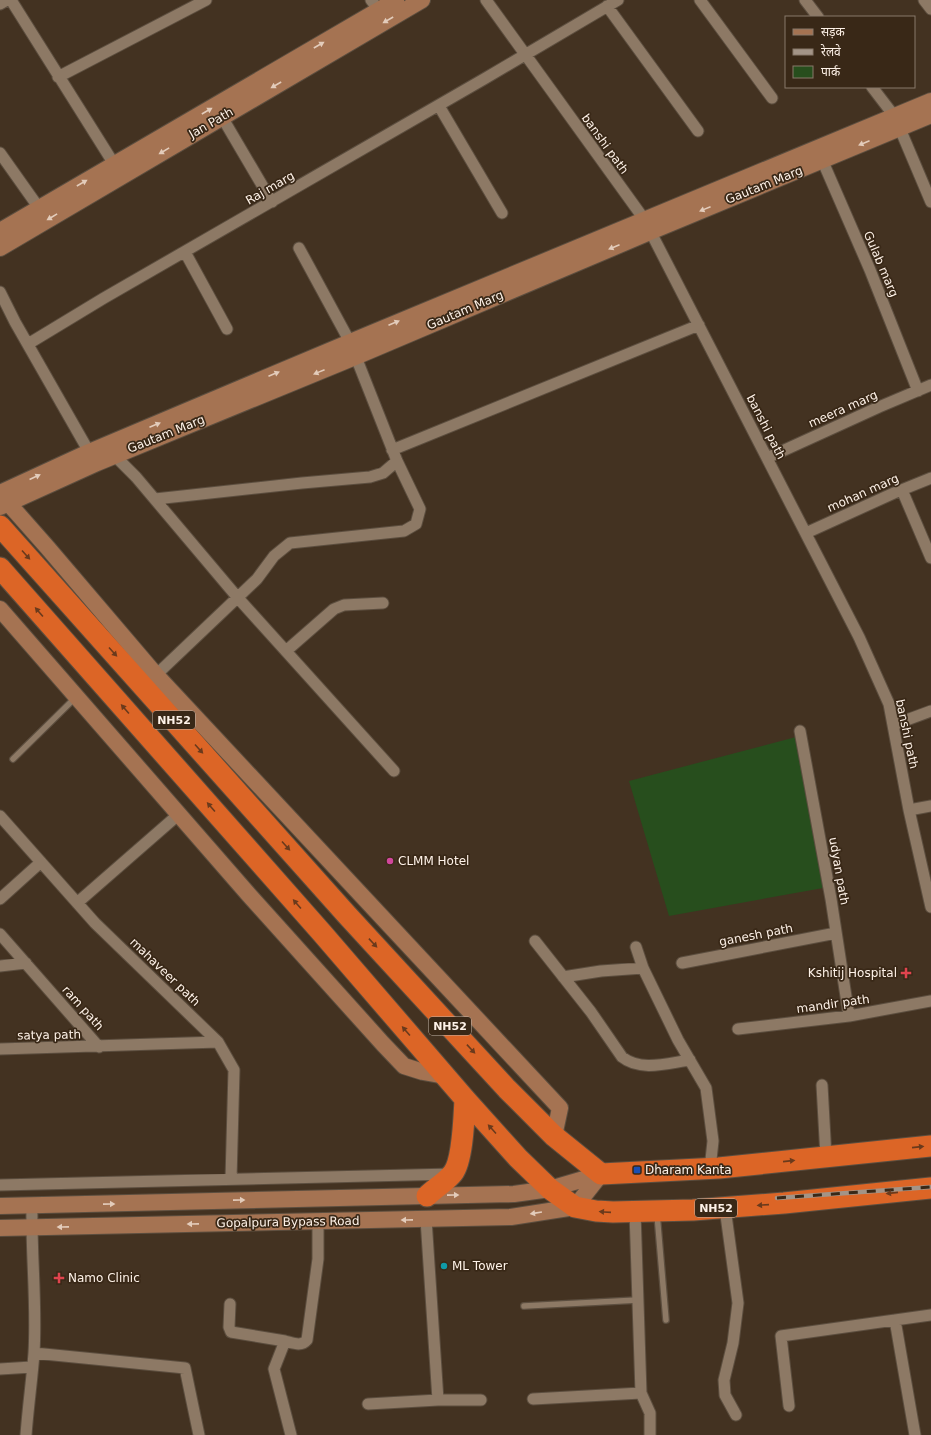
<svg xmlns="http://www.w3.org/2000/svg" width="931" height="1435" font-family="'DejaVu Sans','Noto Sans Devanagari',sans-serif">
<rect width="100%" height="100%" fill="#433221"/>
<path fill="#274e1d" d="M796,737L823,888L669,916L629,781Z"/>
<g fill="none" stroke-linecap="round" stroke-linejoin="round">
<defs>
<path id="lane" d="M13,759L76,697
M657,1214L666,1320
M524,1306L638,1300"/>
<path id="street" d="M11,0L114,164
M371,0L379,10
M486,0L644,219L859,637L889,704L909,810L931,907
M700,0L772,98
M805,0L818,17
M924,0L931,9
M0,4L7,0
M607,6L698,131
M58,77L206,0
M872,87L895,117L931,202
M439,106L502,213
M222,117L272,202
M0,153L39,208
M820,155L870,270L918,391
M185,252L227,329
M0,292L15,322L92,457
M28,344L104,298L484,79L618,0
M392,450L699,325
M111,452L136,477L238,598L394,771
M767,458L879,407L931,385
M902,490L931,558
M155,499L302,483L370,477L383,473L397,461
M806,533L894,493L931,478
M286,651L334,609L344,605L383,603
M156,675L257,579L274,556L290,543L404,531L416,524L420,509L397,461L350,342L299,248
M893,725L931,711
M800,731L831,899L849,1016
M909,810L931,806
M0,816L95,923L218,1042L234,1070L231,1179
M0,899L41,862
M77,903L179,814
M0,934L99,1047
M535,941L591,1012L622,1057C641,1072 668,1063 690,1060
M636,947L643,968L678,1040L706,1088L713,1141L710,1169
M682,963L836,933
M0,966L26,963
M563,977L601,971L643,968
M738,1029L849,1016L931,1001
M0,1049L218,1042
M822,1085L826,1157
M0,1185L452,1174
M725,1208L738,1303L733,1343L724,1380L725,1395L736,1415
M635,1212L641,1393L650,1413V1435
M426,1219L438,1400
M230,1304L229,1327L231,1332L285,1341
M895,1320L915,1435
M34,1353L185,1368L199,1435
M0,1369L32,1367
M533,1399L641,1393
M368,1404L438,1400H481
M789,1406L781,1336L931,1315
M26,1435C28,1407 32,1380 34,1353C37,1304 31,1255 32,1206
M291,1435L274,1369L285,1341C293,1343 301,1347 307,1340L318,1259V1222"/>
<path id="secondary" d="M0,231L396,0
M0,248L422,0
M0,493L89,452L350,342L931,101
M2,496L47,547L156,675L560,1108L554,1136
M0,507L97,463L355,357L650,232L931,115
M0,609L249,895L383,1044L404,1066L423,1072L445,1076
M0,1206L514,1194L550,1189L601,1174
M0,1228L511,1217L575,1207L601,1174"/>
<path id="highway" d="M0,526L347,915L507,1089L554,1136L601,1174L719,1168L931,1146
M0,568L322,933L465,1099L518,1158L550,1189L575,1207L596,1211L613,1212L693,1210L784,1203L931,1188
M427,1196C434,1189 447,1181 453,1173C463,1160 464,1116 465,1099"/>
</defs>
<use href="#lane" stroke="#5c4e3f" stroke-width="8"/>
<use href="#street" stroke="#5c4e3f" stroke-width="13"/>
<use href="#secondary" stroke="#5c4e3f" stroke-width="18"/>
<use href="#highway" stroke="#5c4e3f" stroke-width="23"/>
<use href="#lane" stroke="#8d7965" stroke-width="5.5"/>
<use href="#street" stroke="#8d7965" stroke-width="11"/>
<use href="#secondary" stroke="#a57352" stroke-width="16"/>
<use href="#highway" stroke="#dc6526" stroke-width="21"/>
<defs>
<path id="rail" d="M777,1198L931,1187"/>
</defs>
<use href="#rail" stroke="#a39487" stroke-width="4.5"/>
<use href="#rail" stroke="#392817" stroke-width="3" stroke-dasharray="9" stroke-linecap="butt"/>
</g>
<defs><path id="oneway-solid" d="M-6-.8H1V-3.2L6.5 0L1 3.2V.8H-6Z"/></defs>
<g fill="#e3ccbb">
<use href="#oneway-solid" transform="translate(388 20) rotate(150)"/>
<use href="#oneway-solid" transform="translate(319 45) rotate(-30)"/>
<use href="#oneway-solid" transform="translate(276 85) rotate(150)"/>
<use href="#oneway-solid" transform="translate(207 111) rotate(-30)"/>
<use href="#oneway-solid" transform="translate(864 143) rotate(157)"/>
<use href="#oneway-solid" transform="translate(164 151) rotate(149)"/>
<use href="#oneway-solid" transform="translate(82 183) rotate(-30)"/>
<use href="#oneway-solid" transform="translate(705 209) rotate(158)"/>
<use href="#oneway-solid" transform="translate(52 217) rotate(149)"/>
<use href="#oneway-solid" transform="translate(614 247) rotate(157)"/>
<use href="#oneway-solid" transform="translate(394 323) rotate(-23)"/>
<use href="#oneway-solid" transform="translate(319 372) rotate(158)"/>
<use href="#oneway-solid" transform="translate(274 374) rotate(-23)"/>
<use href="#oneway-solid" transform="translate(155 425) rotate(-23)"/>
<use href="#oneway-solid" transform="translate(35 477) rotate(-25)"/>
<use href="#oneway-solid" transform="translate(453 1195) rotate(-1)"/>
<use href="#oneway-solid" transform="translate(239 1200) rotate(-1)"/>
<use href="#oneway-solid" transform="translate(109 1204) rotate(-1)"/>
<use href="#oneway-solid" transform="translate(536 1213) rotate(171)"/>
<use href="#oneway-solid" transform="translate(407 1220) rotate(179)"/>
<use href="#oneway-solid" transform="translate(193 1224) rotate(179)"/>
<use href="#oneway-solid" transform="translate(63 1227) rotate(179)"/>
</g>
<g fill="#6a3a1c">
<use href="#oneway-solid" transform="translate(26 555) rotate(48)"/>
<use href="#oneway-solid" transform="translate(39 612) rotate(-131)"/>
<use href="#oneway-solid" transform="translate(113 652) rotate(48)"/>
<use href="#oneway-solid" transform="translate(125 709) rotate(-131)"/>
<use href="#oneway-solid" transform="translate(199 749) rotate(48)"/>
<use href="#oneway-solid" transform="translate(211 807) rotate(-131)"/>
<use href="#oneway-solid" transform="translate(286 846) rotate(48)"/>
<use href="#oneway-solid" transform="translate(297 904) rotate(-131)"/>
<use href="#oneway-solid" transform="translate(373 943) rotate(47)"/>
<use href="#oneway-solid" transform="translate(406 1031) rotate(-131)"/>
<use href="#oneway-solid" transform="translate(471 1049) rotate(47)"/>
<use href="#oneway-solid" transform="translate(492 1129) rotate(-132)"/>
<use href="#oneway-solid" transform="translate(918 1147) rotate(-6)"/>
<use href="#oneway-solid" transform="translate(789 1161) rotate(-6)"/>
<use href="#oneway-solid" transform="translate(892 1193) rotate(174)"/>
<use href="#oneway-solid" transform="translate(763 1205) rotate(176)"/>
<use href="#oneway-solid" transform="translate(605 1212) rotate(-176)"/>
</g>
<circle fill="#d1479c" stroke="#392817" stroke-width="1.5" cx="390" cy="861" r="4"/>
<g fill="#e0444e" stroke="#392817" stroke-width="1.5">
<path d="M904 967h4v4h4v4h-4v4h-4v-4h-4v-4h4z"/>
<path d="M57 1272h4v4h4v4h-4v4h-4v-4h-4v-4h4z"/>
</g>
<rect fill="#1a4fb4" stroke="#392817" stroke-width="1.5" x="633" y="1166" width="8" height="8" rx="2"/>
<circle fill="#0f9aa8" stroke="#392817" stroke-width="1.5" cx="444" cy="1266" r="4"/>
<g text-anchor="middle" stroke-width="3.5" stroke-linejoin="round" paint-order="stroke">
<g fill="#392817" stroke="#c3b5a9" stroke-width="1">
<rect x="153" y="711" width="42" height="18" rx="3"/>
<rect x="429" y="1017" width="42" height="18" rx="3"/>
<rect x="695" y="1199" width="42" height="18" rx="3"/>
</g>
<g font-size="11" font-weight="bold" fill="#fef2e8">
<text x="174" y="724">NH52</text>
<text x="450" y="1030">NH52</text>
<text x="716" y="1212">NH52</text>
</g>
<g font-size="12" fill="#fef2e8" stroke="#392817">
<text transform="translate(211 123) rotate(-30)" y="4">Jan Path</text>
<text transform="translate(605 144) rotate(54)" y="4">banshi path</text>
<text transform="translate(764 185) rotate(-22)" y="4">Gautam Marg</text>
<text transform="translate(270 188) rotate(-30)" y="4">Raj marg</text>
<text transform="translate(881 264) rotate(67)" y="4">Gulab marg</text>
<text transform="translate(465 310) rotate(-23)" y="4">Gautam Marg</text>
<text transform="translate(843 409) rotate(-24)" y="4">meera marg</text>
<text transform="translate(766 427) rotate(63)" y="4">banshi path</text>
<text transform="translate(166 434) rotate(-22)" y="4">Gautam Marg</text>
<text transform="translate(863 493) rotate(-24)" y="4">mohan marg</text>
<text transform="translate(907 734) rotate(78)" y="4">banshi path</text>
<text transform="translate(839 871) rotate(80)" y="4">udyan path</text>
<text transform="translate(756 935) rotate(-11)" y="4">ganesh path</text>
<text transform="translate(165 972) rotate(44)" y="4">mahaveer path</text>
<text transform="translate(833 1004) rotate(-8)" y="4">mandir path</text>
<text transform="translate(83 1008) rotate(48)" y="4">ram path</text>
<text transform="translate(49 1035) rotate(-1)" y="4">satya path</text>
<text transform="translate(288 1222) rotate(-1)" y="4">Gopalpura Bypass Road</text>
</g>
<g font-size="12" fill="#fef2e8" stroke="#392817" text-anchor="start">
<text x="398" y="865">CLMM Hotel</text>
<text x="897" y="977" text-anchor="end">Kshitij Hospital</text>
<text x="645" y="1174">Dharam Kanta</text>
<text x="452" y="1270">ML Tower</text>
<text x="68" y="1282">Namo Clinic</text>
</g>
</g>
<rect x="785" y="16" width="130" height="72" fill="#392817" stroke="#88796b"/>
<rect x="793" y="29" width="20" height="6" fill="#a57352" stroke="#88796b"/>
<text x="821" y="36" font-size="12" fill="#fef2e8">सड़क</text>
<rect x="793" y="49" width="20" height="6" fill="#a39487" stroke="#88796b"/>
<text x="821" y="56" font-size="12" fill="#fef2e8">रेलवे</text>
<rect x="793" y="66" width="20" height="12" fill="#274e1d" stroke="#88796b"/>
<text x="821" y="76" font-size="12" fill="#fef2e8">पार्क</text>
</svg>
